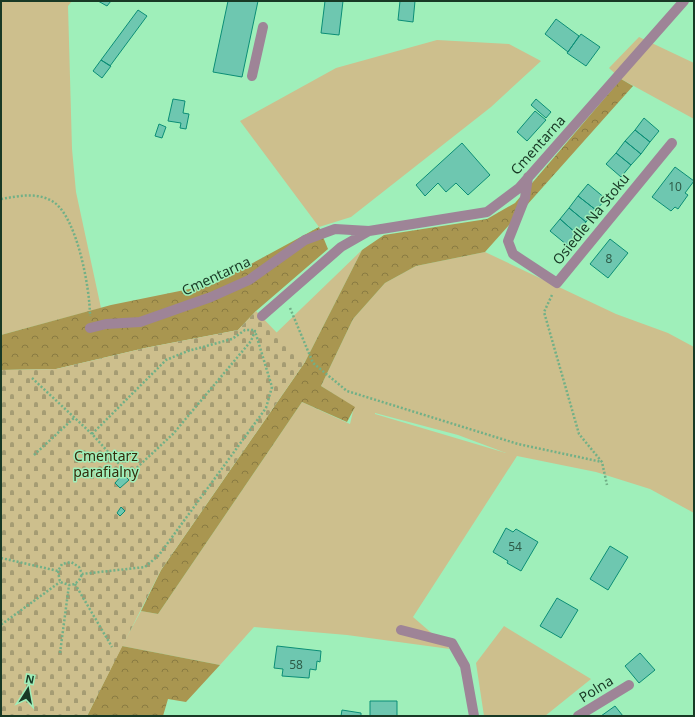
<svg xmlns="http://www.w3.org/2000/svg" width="695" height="717" font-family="'Noto Sans',sans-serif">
<defs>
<pattern id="forest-crowns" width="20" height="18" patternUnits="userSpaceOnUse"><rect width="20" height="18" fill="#a99650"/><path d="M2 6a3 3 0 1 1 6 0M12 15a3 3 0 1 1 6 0" fill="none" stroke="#897b42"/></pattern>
<pattern id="cemetery-stones" width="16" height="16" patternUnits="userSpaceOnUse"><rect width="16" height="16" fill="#cdbf8d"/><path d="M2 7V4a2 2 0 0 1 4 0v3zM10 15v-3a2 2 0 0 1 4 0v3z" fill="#a59c73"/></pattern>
</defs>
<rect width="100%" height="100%" fill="#9fefba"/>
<path fill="#cdbf8d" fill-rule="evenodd" d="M1,1H72L68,6L72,149L76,192L101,308L1,335Z
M639,37L694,63V119L621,79L609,68Z
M437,40L509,44L541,61L491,107L351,217L319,227L240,121L336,68Z
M362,250L305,362L274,335Z
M485,252L616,314L668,333L694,347V513L650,489L596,472L517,456L413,617L450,649L347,635L254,627L220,665L122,646L141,611L158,614L302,402L350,424L354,407L321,386L353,319L385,283L416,266ZM375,413L458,435L506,453L375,414Z
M504,626L591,679L545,716H484L476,663Z"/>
<path fill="url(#forest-crowns)" d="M621,79L633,86L485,252L416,266L385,283L353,319L321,386L355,407L347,422L302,402L158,614L141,611L161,570L305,362L362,250L384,235L487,219L515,203Z
M319,227L328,249L256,311L238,330L145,348L56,369L1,370V335L111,305L214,284Z
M122,646L220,665L186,702L168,699L163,716H87Z"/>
<path fill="url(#cemetery-stones)" d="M256,311L305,362L161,570L87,716H1V370L56,369L145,348L238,330Z"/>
<path fill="#6ec7b0" stroke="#0b8e76" d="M98,1H111L107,6Z
M228,1H258L242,77L213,72Z
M325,1H343L339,35L321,33Z
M400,1H415L413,22L398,20Z
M138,10L147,16L110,66L101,60Z
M556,19L579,36L568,52L545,34Z
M581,34L600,47L586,66L567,53Z
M101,60L111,66L102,78L93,71Z
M173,99L185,101L183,113L189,114L186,129L180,128L181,123L168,121Z
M536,99L551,112L546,118L531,105Z
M535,111L546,120L527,141L517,132Z
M644,118L659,131L650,142L635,130Z
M159,124L166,127L162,138L155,136Z
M635,130L650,142L641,154L625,141Z
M625,141L641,154L631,165L616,153Z
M462,143L490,175L468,195L456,183L446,192L438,183L425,196L416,185Z
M616,153L631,165L621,177L606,164Z
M675,167L694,181L685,193L688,195L678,209L675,207L671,211L652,197Z
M588,184L606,199L596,210L578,196Z
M578,196L596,210L586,222L569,208Z
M569,208L586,222L577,234L560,219Z
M560,219L577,234L567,245L550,231Z
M610,239L628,253L608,278L590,264Z
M123,474L129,480L120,488L115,483Z
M121,507L125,511L120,516L117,513Z
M506,528L513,532L516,529L538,542L521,571L507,563L508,561L493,552Z
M610,546L628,557L608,590L590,579Z
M557,598L578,610L561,638L540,626Z
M277,646L321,651L320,662L317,661L316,670L310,669L309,678L282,676L283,669L274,668Z
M640,653L655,670L639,683L625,666Z
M370,701H397V716H370Z
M615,706L623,716H601Z
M342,710L361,713V716H341Z"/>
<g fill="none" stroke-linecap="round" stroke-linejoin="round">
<path stroke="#71b087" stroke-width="2.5" stroke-dasharray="2 2" stroke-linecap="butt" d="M1,199C19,196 36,192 52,201C77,215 90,289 90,316
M552,295L544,312L579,434L602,462L607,485
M290,308L313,363L347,391L518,444L602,462
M32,378L92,434L129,475L173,434L251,341L255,331L272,387L266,408L159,555L145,567L82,574L79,567L71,562L62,564L58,571L60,582L69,585L75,584L80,579L82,574
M92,434L166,360L188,351L232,339L245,330H255
M34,455L74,418
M1,558L58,571
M75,584L112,647
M1,619L2,624L60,582
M60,653L69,585"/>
<path stroke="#9e8497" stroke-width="10" d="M252,76L263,27
M528,177L525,198L508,241L513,254L557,283L672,143
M262,316L341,247L369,231
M90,328L106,324L140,322L211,297L249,280L305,240L335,229L369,231L487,212L519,188L684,1
M401,630L452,643L465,666L474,716
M578,716L629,685"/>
</g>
<g text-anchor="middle" stroke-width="3" stroke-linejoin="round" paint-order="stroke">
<g font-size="12" fill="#2e5c48">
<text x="675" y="191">10</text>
<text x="609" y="263">8</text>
<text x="515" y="551">54</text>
<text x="296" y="669">58</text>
</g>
<g font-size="14" fill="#183925" stroke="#9fefba">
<text transform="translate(538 145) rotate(-48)" y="5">Cmentarna</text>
<text transform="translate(591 219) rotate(-51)" y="5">Osiedle Na Stoku</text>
<text transform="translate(216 276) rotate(-25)" y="5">Cmentarna</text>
<text transform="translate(596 689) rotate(-32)" y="5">Polna</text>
</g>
<g font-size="14" fill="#352c0c" stroke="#9fefba">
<text x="106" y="461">Cmentarz<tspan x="106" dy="16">parafialny</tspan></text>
</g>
</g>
<rect width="695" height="717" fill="none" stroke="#183925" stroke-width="4"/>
<g transform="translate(28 689) rotate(11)" stroke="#9fefba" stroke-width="3" paint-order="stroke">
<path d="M0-3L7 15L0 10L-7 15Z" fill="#183925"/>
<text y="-6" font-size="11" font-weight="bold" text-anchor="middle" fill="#183925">N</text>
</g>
</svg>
